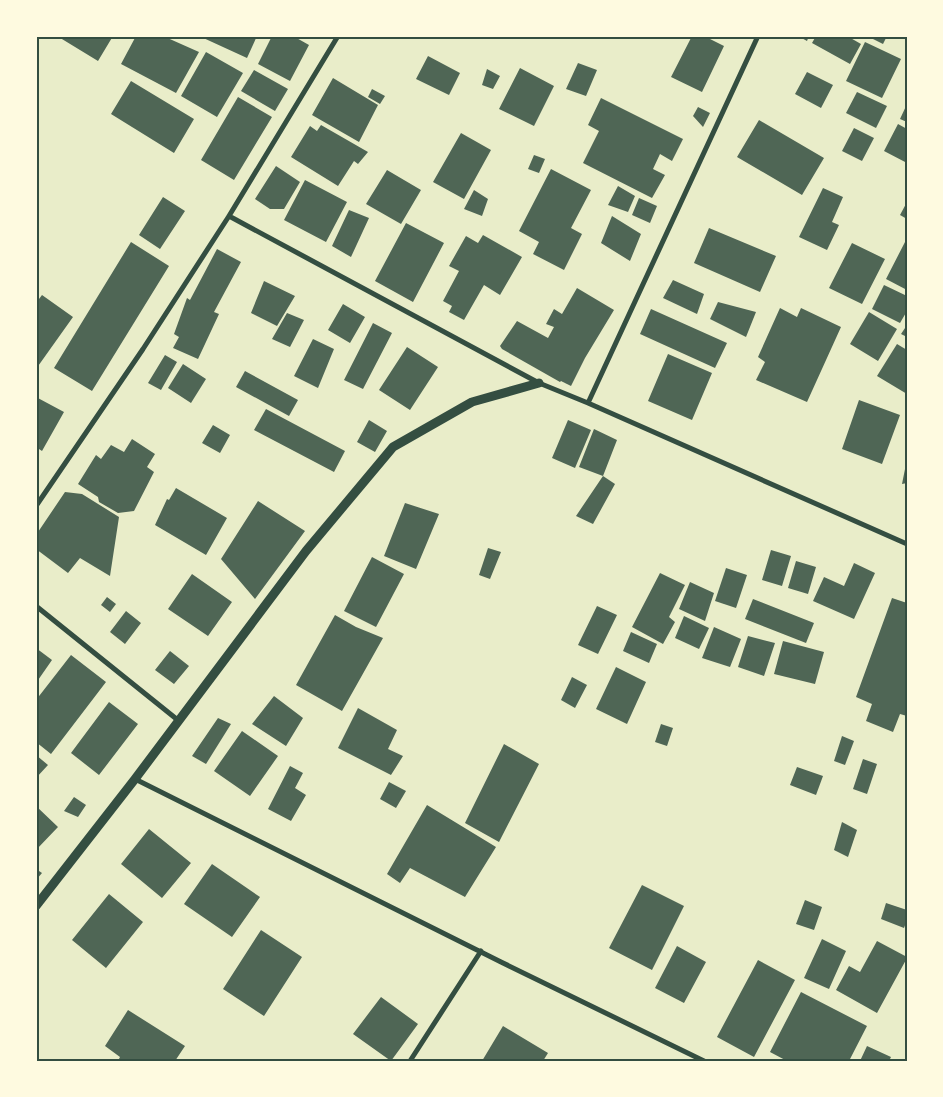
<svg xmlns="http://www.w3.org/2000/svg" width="943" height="1097" font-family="Helvetica,sans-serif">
<rect width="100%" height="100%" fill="#e9edc9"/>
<path fill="#4f6655" d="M57,36H113L98,61Z
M136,36H163L199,52L176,93L121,64Z
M199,36H257L247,58Z
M272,36H293L309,45L290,81L258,64Z
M692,36H704L724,46L702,92L671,77Z
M798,36H809L807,41Z
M816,36H847L861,44L850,64L812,43Z
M867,36H887L883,44Z
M865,42L901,59L882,98L846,81Z
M206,52L243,73L217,117L181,96Z
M428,56L460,73L449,95L416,79Z
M578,63L597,70L586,96L566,89Z
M520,68L554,86L534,126L499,109Z
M487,69L500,76L493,89L482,85Z
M254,70L288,89L275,111L241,91Z
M807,72L833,85L821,108L795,94Z
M333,78L378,105L359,142L312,115Z
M131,81L194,119L174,153L111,114Z
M372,89L385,96L380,104L368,97Z
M857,92L887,106L876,128L846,113Z
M238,97L272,117L234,180L201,160Z
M601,98L683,139L672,161L660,154L653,169L665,175L652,198L583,163L599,131L588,125Z
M907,104V122L900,119Z
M698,107L710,113L703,127L693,116Z
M759,120L824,158L802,195L737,157Z
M898,124L907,129V163L884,151Z
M321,125L368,152L358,164L354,161L338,186L291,157L310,126L317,131Z
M854,128L874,138L862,161L842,151Z
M461,133L491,150L464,199L433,182Z
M534,155L545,159L539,173L528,169Z
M276,166L300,182L284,209H270L255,199Z
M551,169L591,190L571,228L582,234L564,270L533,254L539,242L519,231Z
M387,170L421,190L401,224L366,204Z
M305,180L347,202L326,242L284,220Z
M618,186L635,196L628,212L608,205Z
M823,188L843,197L832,222L839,225L827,250L799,237Z
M474,190L488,199L482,216L464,209Z
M163,197L185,211L160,249L139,235Z
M639,198L657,206L650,223L632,215Z
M907,202V219L900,215Z
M349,210L369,218L351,257L332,246Z
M612,216L641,234L630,261L601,243Z
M406,223L444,243L413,302L375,281Z
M709,228L776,256L760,292L694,263Z
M483,235L522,257L500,295L484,285L464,320L449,312L452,306L443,301L459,271L449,266L466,236L478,243Z
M131,242L169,266L92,391L54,368Z
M905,242L907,243V290L886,279Z
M852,243L885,259L862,304L829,288Z
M217,249L241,262L214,312L219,314L198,359L173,348L179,337L174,334L187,298L190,300Z
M673,280L704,294L697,314L663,298Z
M264,281L295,296L277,326L251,313Z
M884,285L907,296V311L900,323L872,309Z
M577,288L614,310L585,358L571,386L561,381L560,382L502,349L500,346L517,321L548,338L554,327L546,324L554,309L562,314Z
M42,295L73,317L36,369V303Z
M718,302L756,312L746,337L710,319Z
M343,304L365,317L350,343L328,330Z
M780,308L797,317L801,308L841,327L807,402L756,380L765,362L758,357Z
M651,309L727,343L715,368L640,334Z
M869,312L897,329L878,361L850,344Z
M287,313L304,320L290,347L272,339Z
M373,323L392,333L363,389L344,380Z
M907,325V337L901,334Z
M313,339L334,349L318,388L294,376Z
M897,344L907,350V394L877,376Z
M407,347L438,367L410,410L379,390Z
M668,354L712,373L692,420L648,401Z
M165,355L177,362L161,390L148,383Z
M183,364L206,379L191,403L168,388Z
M245,371L298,400L289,416L236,387Z
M36,397L64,412L42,451L36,447Z
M859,400L900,415L882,464L842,449Z
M266,409L345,451L334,472L254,430Z
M369,420L387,431L375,452L357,442Z
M568,420L591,430L575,468L552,458Z
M213,425L230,435L220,453L202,443Z
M594,429L617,440L603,476L579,467Z
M132,439L155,454L147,467L154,472L134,511L118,513L99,502L98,497L78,484L96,455L101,459L111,445L124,452Z
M906,464L907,483L902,484Z
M603,476L615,484L593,524L576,516Z
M176,488L227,518L206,555L155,525L167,499L169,500Z
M65,492L82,494L119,517L110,576L80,558L68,573L36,549V535Z
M258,501L305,531L255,599L221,559Z
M405,503L439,514L416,569L384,556Z
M488,548L501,552L490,579L479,575Z
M771,550L791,556L782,586L762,580Z
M372,557L404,574L376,627L344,611Z
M796,561L816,567L808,594L788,588Z
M854,563L875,573L854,619L813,601L824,577L844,586Z
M726,568L747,575L736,608L715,601Z
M660,573L685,585L669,617L675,622L663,644L632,627Z
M192,574L232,602L208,636L168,609Z
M690,582L714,593L705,621L679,609Z
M107,597L116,604L110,612L101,605Z
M892,598L907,603V716L900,714L893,732L866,721L872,704L856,697Z
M753,599L814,623L806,643L745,619Z
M597,606L617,615L598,654L578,645Z
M126,611L141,623L125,644L110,632Z
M335,615L356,627L383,638L342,711L296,685Z
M684,616L709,628L699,649L675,638Z
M714,627L741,639L730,667L702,658Z
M631,632L657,644L649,663L623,651Z
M748,636L775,643L764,676L738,667Z
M783,641L824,652L815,684L774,674Z
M36,648L52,660L36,683Z
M170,651L189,666L174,684L155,670Z
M71,655L106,682L51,754L36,742V700Z
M616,667L646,682L627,724L596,709Z
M572,677L587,685L575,708L561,700Z
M274,696L303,718L286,746L252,724Z
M109,702L138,724L99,775L71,753Z
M358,708L397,730L388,749L403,756L391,775L338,748Z
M218,718L231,724L206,764L192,756Z
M661,724L673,728L667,746L655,742Z
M242,731L278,756L250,796L214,771Z
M842,736L854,741L845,765L834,761Z
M504,744L539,764L499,842L465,823Z
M36,755L48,765L36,778Z
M863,759L877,764L867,794L853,789Z
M290,766L303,773L295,788L306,795L291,821L268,809Z
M797,767L823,776L816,795L790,785Z
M389,782L406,791L396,808L380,799Z
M74,797L86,805L78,817L64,811Z
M427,805L496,847L465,897L410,868L400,883L387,874Z
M36,806L58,827L36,850Z
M842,822L857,830L848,857L834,850Z
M149,829L191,863L162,898L121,864Z
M212,864L260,897L232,937L184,904Z
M36,869L42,873L36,880Z
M642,885L684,906L652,970L609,948Z
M109,894L143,922L106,968L72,940Z
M805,900L822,907L814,930L796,924Z
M886,903L907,910V920L904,928L881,919Z
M261,930L302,957L264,1016L223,989Z
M822,939L846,951L829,989L804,978Z
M877,941L907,957V958L877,1013L836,990L849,966L860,972Z
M677,946L706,962L684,1003L655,988Z
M758,960L795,980L754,1057L717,1037Z
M801,992L867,1026L849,1061H787L770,1052Z
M381,997L418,1024L391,1061L353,1034Z
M128,1010L185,1046L175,1061H118L120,1057L105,1046Z
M503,1026L548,1053L543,1061H482Z
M867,1046L891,1057L889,1061H860Z"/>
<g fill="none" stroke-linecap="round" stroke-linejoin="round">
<path stroke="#344e41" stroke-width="5" d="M229,216L539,383L588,403L907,544
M588,403L758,36
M36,506L143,349L229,216L338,36
M36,606L179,721
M135,779L501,962L704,1061
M410,1061L481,951"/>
<path stroke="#344e41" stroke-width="9" d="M36,906L135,779L306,551L393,447L472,402L539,383"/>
</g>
<rect width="943" height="1097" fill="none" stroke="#fefae0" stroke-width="75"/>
<rect x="38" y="38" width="868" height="1022" fill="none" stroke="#344e41" stroke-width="2"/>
</svg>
